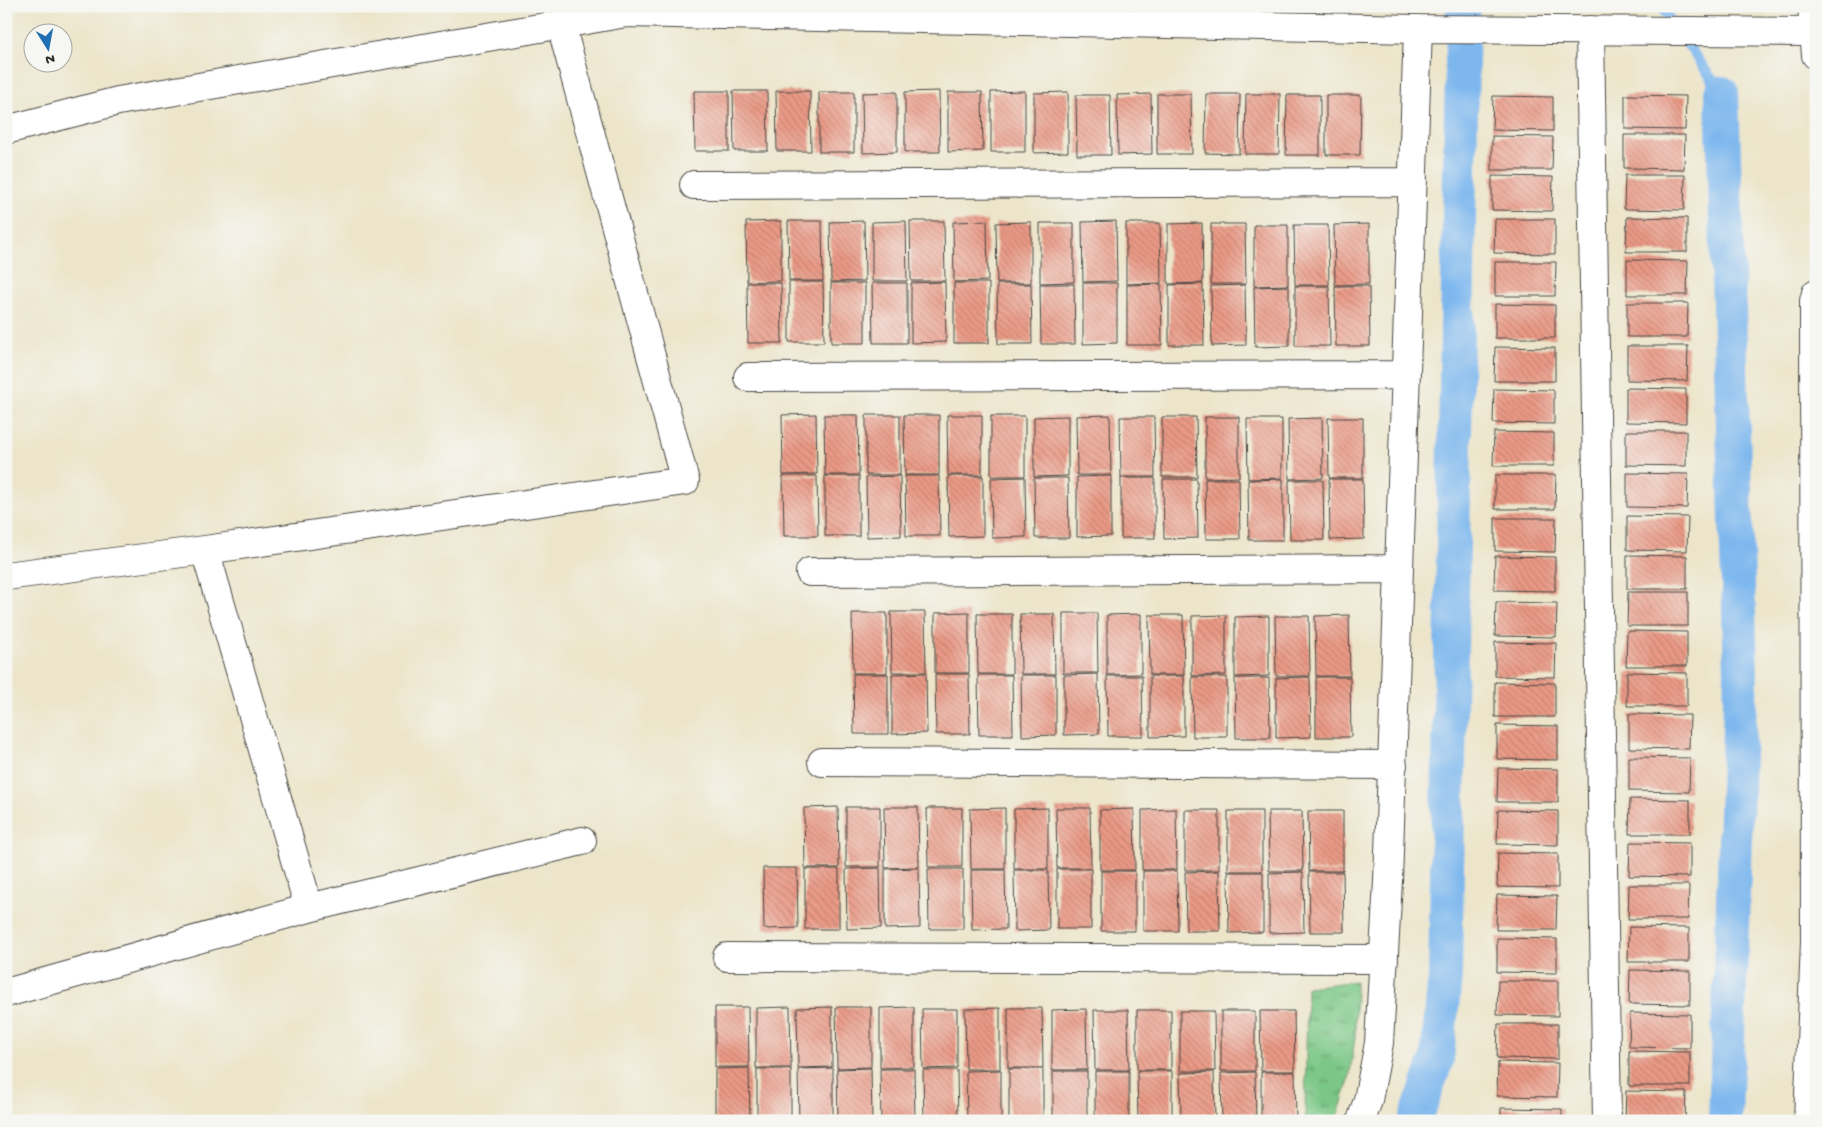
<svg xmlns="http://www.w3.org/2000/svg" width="1822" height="1127" font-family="'Gochi Hand',sans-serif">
<defs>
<pattern id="grass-tufts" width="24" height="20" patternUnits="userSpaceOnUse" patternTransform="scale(1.25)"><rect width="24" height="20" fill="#7ac786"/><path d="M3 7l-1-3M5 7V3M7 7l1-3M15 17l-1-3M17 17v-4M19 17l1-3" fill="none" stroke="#64a26e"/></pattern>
<pattern id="building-back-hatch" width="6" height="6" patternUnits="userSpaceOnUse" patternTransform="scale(1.25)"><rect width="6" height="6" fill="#eb9a86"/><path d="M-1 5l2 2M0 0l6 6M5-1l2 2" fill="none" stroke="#bf7e6e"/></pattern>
</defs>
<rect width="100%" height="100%" fill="#f6f6f2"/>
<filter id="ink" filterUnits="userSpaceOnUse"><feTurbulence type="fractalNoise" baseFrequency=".02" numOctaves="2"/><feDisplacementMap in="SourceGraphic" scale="10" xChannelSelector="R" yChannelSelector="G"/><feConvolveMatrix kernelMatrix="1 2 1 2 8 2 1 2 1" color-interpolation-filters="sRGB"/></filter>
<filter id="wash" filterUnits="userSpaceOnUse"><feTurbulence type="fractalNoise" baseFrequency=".0096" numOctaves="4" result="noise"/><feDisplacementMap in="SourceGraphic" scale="20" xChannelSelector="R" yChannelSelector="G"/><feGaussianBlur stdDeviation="1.12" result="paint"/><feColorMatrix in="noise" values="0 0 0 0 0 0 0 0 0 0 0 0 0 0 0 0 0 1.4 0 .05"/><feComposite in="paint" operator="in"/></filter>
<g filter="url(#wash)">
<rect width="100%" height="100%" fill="#ece5ca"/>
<path fill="url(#grass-tufts)" stroke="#527958" d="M1356,981L1355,1038L1349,1080L1336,1121H1305L1307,987Z"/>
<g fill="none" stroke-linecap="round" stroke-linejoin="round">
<path stroke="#7db7ee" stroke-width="10" d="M1660,6L1722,93"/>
<path stroke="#7db7ee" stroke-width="34" d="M1722,93L1741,674L1725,1121
M1415,1121L1437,1059L1445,977L1463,6"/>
</g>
<g id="blocks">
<path fill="url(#building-back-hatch)" d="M694,91H729V151H695Z
M733,91H767L768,151H734Z
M776,91H810L811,151H777Z
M939,91L940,152H905V92Z
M1025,91V152H991V92Z
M819,92H854V152H819Z
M897,92V152L863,153L862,93Z
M948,92H982L983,151L948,152Z
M1068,92V152L1034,153V93Z
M1151,94L1152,154L1118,155L1117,95Z
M1157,94H1191L1192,154H1157Z
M1206,94H1240L1239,154L1205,153Z
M1246,94H1280L1279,154H1245Z
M1076,95H1110L1111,155H1077Z
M1287,95H1320V155H1286Z
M1326,95H1361L1360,155H1326Z
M1625,95L1686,96L1685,130L1625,129Z
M1493,96L1553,97V131L1492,130Z
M1624,135H1685L1684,169L1624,168Z
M1492,136L1553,137L1552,170H1492Z
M1625,175H1685L1684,210L1624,209Z
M1492,176L1553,177L1552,211L1492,210Z
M1627,217L1687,218V252H1626Z
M1495,219H1555V254L1494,253Z
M781,221V281L747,282L746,222Z
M788,221H822L823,281H789Z
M864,221L865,281L831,282L830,222Z
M906,221L907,281H872V222Z
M910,221H944L945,281H911Z
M987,221L988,281L954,282L953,222Z
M1116,221L1117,281L1083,282L1082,222Z
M1031,222V283H997L996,223Z
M1040,223H1074V282L1040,283Z
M1126,223H1160L1161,283L1126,284Z
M1202,223L1203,283L1168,284V224Z
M1211,224H1245L1246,284H1211Z
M1369,224V284L1335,285L1334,225Z
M1254,225H1288V285L1254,286Z
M1294,225H1328L1329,285H1295Z
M1627,260L1688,261L1687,295H1627Z
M1495,262H1556L1555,296H1495Z
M789,282H823L824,342H789Z
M945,282L946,342L911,343V283Z
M747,283H781L782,343H748Z
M831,283H865V343H831Z
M872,283H907V343H873Z
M954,283H989V343H954Z
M1083,283H1117V343L1083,344Z
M997,284H1031L1032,344H998Z
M1040,284H1074L1075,344H1041Z
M1161,284L1162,345H1127V285Z
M1203,284L1204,345H1169V285Z
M1245,285L1246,345L1212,346L1211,286Z
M1289,286V346L1255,347L1254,287Z
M1295,286H1329L1330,346H1295Z
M1335,286H1369L1370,346H1336Z
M1627,303H1688L1687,337H1627Z
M1495,304L1555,305V338H1495Z
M1627,346H1688L1687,381L1627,380Z
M1495,347L1555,348V381H1494Z
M1626,388L1686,389V423L1626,422Z
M1494,389L1554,390V424L1493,423Z
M816,414L817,474L783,475L782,415Z
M824,415H858L859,475H825Z
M866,415H900V475H866Z
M904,415H939V475H905Z
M947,415H982V475H948Z
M1110,415L1111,475H1077L1076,416Z
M991,416H1025V476H991Z
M1068,416V476L1034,477V417Z
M1120,417H1154L1155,477H1121Z
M1162,417H1196L1197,477H1162Z
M1205,417H1239V477L1205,478Z
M1322,418L1323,478L1289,479L1288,419Z
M1328,418H1363V478H1329Z
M1247,419H1282V478L1248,479Z
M1626,431H1686V466L1626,465Z
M1494,432L1554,433V466H1493Z
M1627,473L1688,474L1687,508L1627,507Z
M1495,475H1556L1555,509H1495Z
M783,476H817L818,536H784Z
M825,476H859V536H825Z
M900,476L901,536L867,537L866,477Z
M905,476H939L940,536H906Z
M948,476H983V536L949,537Z
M1111,476V536L1077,537V477Z
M1025,477L1026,537L992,538L991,478Z
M1034,478H1068L1069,538H1035Z
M1121,478H1155V538H1121Z
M1163,479H1197L1198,538L1164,539Z
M1205,479H1239L1240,539H1206Z
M1283,479V540H1249L1248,480Z
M1329,479H1363L1364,539L1330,540Z
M1289,480H1323L1324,540H1290Z
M1627,516L1688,517L1687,551L1627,550Z
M1495,518H1556L1555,552L1495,551Z
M1627,555L1687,556V589H1627Z
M1495,556L1555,557V591L1494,590Z
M1628,592H1688V626H1627Z
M1496,602L1557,603L1556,637L1495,636Z
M891,612H925L926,672H892Z
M969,612V673H935V613Z
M852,613H887V673H853Z
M1063,613H1097L1098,673H1063Z
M977,614H1012V674H978Z
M1020,614H1054L1055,674H1021Z
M1141,614V674L1107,675V615Z
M1149,615H1183L1184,675H1150Z
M1226,615V675L1192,676V616Z
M1349,615L1350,676H1316L1315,616Z
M1269,616V676L1235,677V617Z
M1275,616H1309L1310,676H1276Z
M1627,631L1687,632V666H1626Z
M1495,642L1556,643L1555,677L1495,676Z
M1627,672L1687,673V706H1627Z
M926,673L927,733L892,734V674Z
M853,674H888V734H854Z
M935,674H969L970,734H936Z
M1098,674L1099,734L1064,735V675Z
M978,675H1012L1013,735H979Z
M1021,675H1056V735L1022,736Z
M1107,676H1142L1143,736H1108Z
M1150,676H1184V736L1150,737Z
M1192,677H1227V737H1193Z
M1310,677L1311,737L1276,738V678Z
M1316,677H1350L1351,737H1316Z
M1235,678H1269L1270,738H1236Z
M1495,682L1555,683V717H1495Z
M1629,714L1690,715L1689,749L1629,748Z
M1497,725L1558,726V760L1497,759Z
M1629,757L1690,758L1689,792L1629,791Z
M1498,768L1558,769V802H1497Z
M1630,799L1690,800V834H1629Z
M838,807L839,868H805L804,808Z
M846,807H880V867H846Z
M884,807H918L919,867L885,868Z
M927,808H962V867H928Z
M1005,808V869H971L970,809Z
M1048,808V869H1014V809Z
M1056,808H1090L1091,868H1057Z
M1134,809L1135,870H1100V810Z
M1176,809L1177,870H1142V810Z
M1185,810H1219V870H1185Z
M1498,810L1558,811V845L1497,844Z
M1228,811H1262V871H1228Z
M1268,811H1302L1303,871H1269Z
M1308,811H1343V871H1309Z
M1630,842L1690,843V877L1629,876Z
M1498,853L1558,854V888L1497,887Z
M763,868H797L798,928L764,929Z
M880,868L881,928L847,929L846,869Z
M919,868L920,928L885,929V869Z
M805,869H839V929H805Z
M928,869H963V929H929Z
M1057,869H1091V929H1057Z
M971,870H1005L1006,929L972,930Z
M1014,870H1048L1049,930L1015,931Z
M1101,871H1135V931H1101Z
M1143,871H1177L1178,931H1143Z
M1219,871L1220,931H1186L1185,872Z
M1228,872H1263V932L1229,933Z
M1303,872L1304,932L1269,933V873Z
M1309,872H1343L1344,932H1310Z
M1629,885H1689L1688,919H1628Z
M1497,895L1557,896L1556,930H1496Z
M1629,927L1689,928V962H1628Z
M1497,938L1557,939V973L1497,972Z
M1630,970L1690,971V1005L1629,1004Z
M1498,981H1558V1016L1497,1015Z
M715,1007H748L749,1067H715Z
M790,1007L791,1068H756V1008Z
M832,1007V1067L798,1068L797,1008Z
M836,1007H871V1067L837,1068Z
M914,1007V1067L880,1068V1008Z
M1000,1008V1069H966L965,1009Z
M1008,1008H1042L1043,1068H1008Z
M922,1009H957V1068L923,1069Z
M1086,1009L1087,1070H1052V1010Z
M1094,1010H1128L1129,1070H1095Z
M1137,1010H1171V1070H1137Z
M1180,1011H1214L1215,1071H1180Z
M1221,1011H1255V1071H1221Z
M1260,1011H1294L1295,1071H1261Z
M1630,1013L1690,1014V1048L1629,1047Z
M1498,1024H1558V1059L1497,1058Z
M1629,1051L1690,1052V1086H1629Z
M1498,1062L1558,1063L1557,1097L1497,1096Z
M749,1068L750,1121H715V1069Z
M833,1068V1121H799L798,1069Z
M871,1068L872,1121H838L837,1069Z
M757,1069H791V1121H757Z
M880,1069H914L915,1121H881Z
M1009,1069H1043V1121H1009Z
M923,1070H957L958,1121H924Z
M1001,1070V1121H967L966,1071Z
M1053,1071H1087V1121H1053Z
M1095,1071H1129V1121H1095Z
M1137,1071H1172V1121H1138Z
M1214,1072L1215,1121H1181L1180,1073Z
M1255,1072L1256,1121H1222L1221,1073Z
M1261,1072H1295L1296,1121H1261Z
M1626,1091L1686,1092L1685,1121H1625Z
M1501,1108L1562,1109V1121H1501Z"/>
</g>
</g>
<g filter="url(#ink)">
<use href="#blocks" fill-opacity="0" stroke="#484743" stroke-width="1"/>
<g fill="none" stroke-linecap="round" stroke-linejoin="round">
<defs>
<path id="minor" d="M1590,30L1607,1121
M6,130L118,101L626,13L1418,29L1814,32
M694,185L1413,182
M748,377L1406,375
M205,550L309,908
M810,572L1399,569
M6,576L205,550L685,481L561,25
M822,762L1393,765
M727,957L1384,959
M6,993L309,908L582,841
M1361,1121L1368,1100L1379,1043L1388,881L1418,29"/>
<path id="major" d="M1812,6L1816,55
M1808,1121L1815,941L1814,301L1816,293"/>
</defs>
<use href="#minor" stroke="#484743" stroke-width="30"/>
<use href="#major" stroke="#484743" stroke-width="30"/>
<use href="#minor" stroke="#fff" stroke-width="28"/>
<use href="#major" stroke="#fff" stroke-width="28"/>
</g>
</g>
<rect width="1822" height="1127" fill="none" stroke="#f6f6f2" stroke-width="25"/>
<g transform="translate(48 48) rotate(169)"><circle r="24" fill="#f6f6f2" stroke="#a5a5a2"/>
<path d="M0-4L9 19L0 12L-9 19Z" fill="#1f6fb2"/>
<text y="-8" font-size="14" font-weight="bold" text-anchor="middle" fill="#2b2b2b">N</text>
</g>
</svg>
